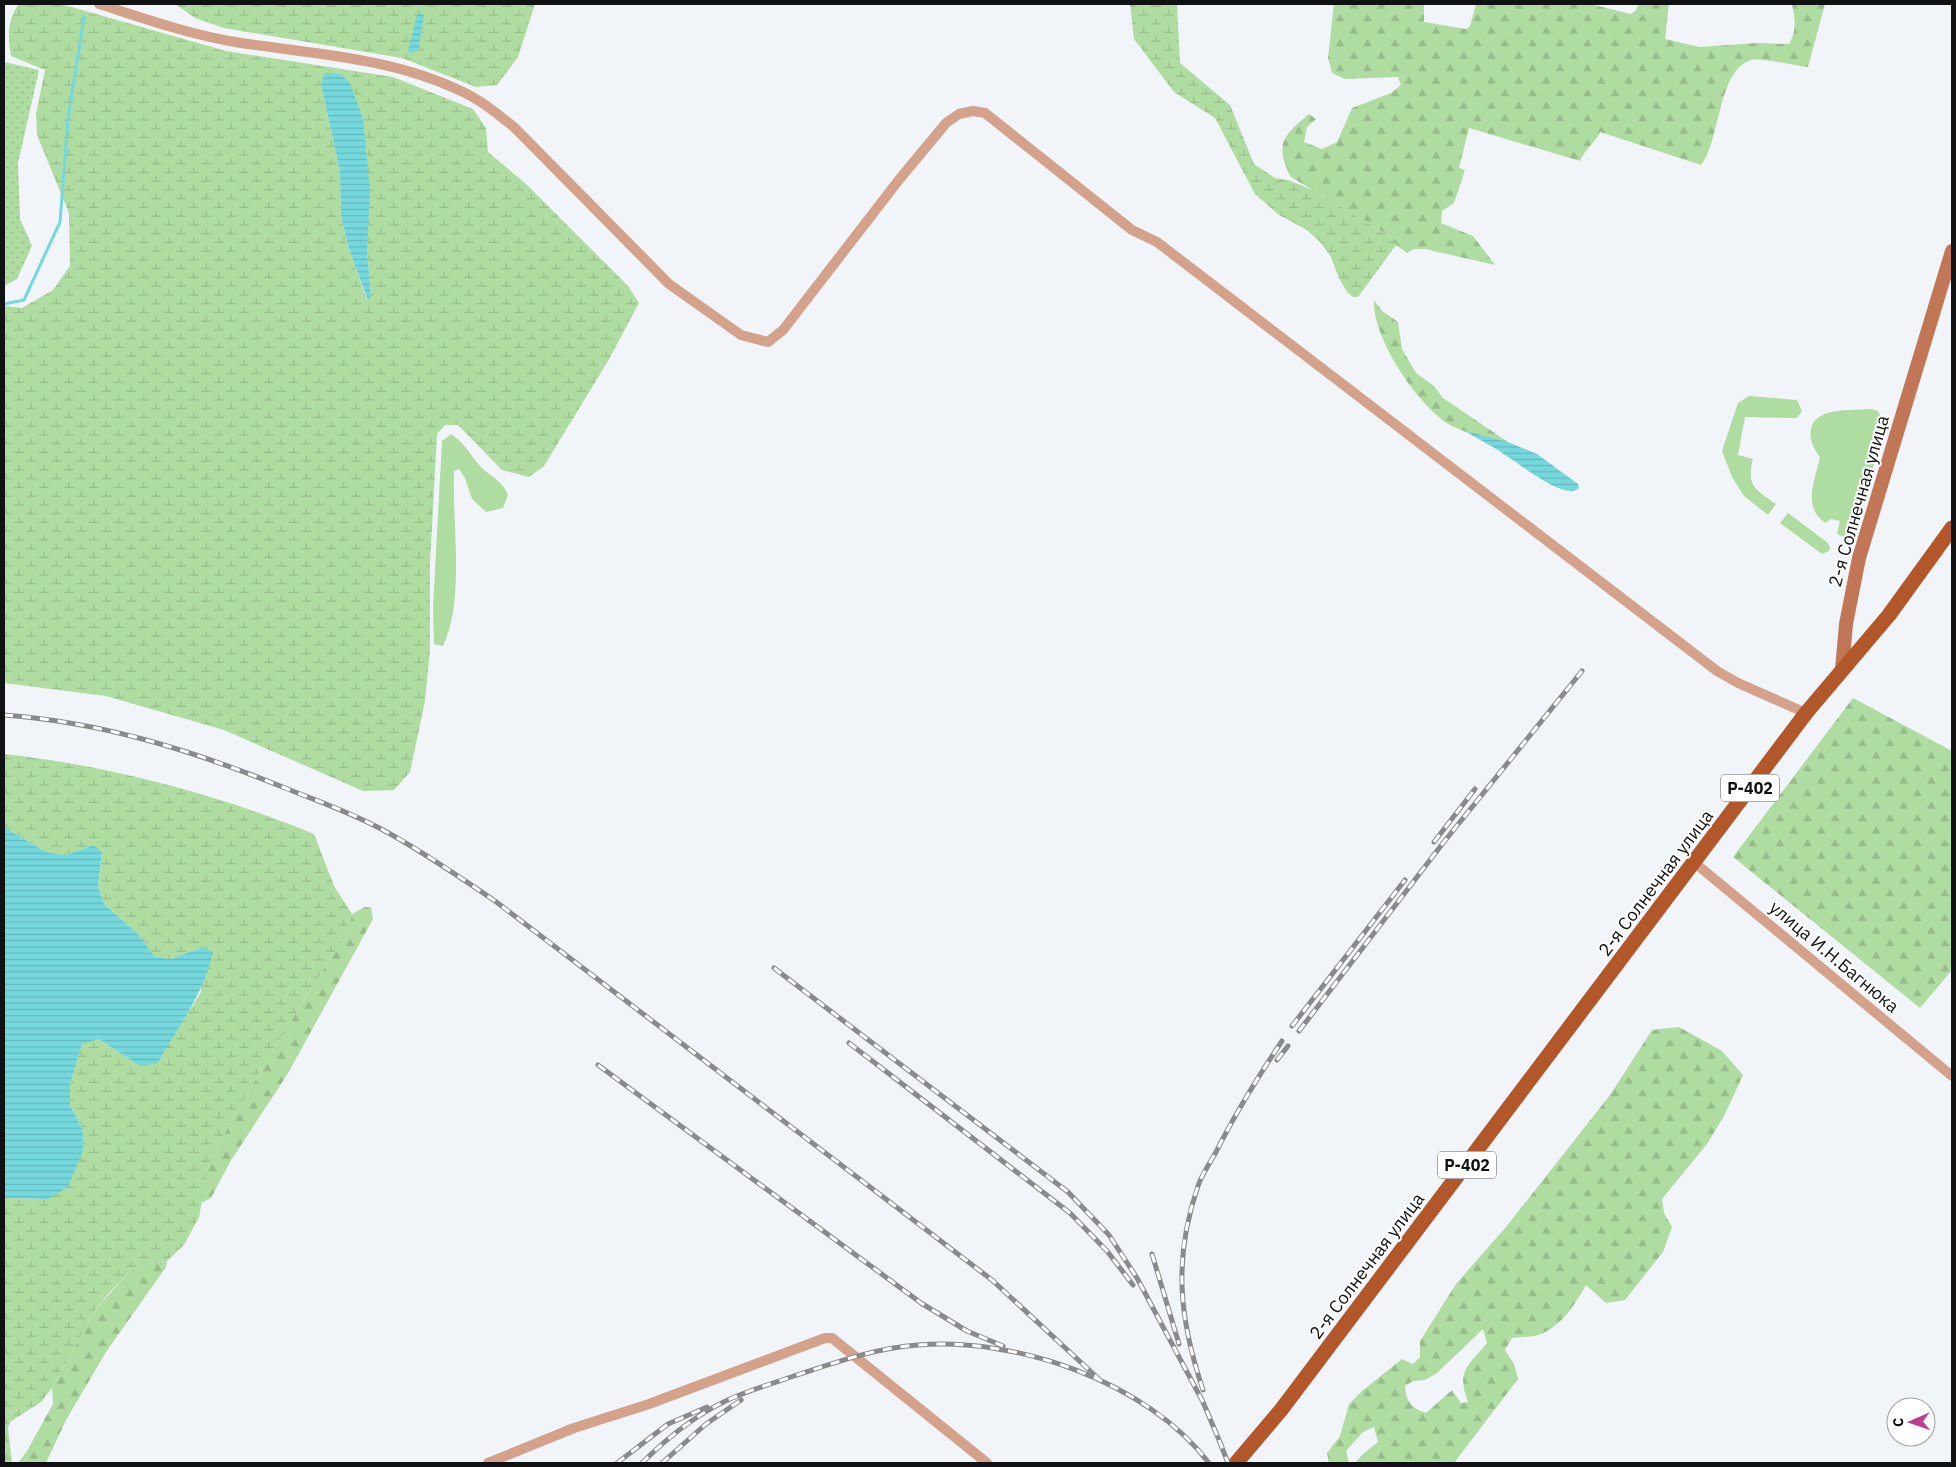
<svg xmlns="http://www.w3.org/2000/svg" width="1956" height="1467" font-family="'IBM Plex Sans',sans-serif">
<defs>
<pattern id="forest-firs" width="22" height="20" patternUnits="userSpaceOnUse" patternTransform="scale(1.25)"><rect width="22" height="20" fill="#afdca1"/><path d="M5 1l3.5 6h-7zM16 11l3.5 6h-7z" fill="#96bc8a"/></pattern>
<pattern id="wetland-marsh" width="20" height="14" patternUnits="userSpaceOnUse" patternTransform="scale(1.25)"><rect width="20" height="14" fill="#afdca1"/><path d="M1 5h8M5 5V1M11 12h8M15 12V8" fill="none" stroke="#96bc8a"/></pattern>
<pattern id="garden-dots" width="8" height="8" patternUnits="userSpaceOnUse" patternTransform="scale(1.25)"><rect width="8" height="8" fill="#afdca1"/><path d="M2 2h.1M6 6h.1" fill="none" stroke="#96bc8a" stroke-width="1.8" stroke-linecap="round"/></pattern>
<pattern id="water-rules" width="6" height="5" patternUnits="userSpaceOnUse" patternTransform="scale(1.25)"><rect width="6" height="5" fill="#74d8dd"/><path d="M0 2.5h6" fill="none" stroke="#63b8bd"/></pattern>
</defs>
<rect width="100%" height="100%" fill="#f1f4f9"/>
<path fill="#afdca1" d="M1749,396L1797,400L1802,411L1797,418L1745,417L1738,455L1753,459C1746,486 1755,489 1776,504L1768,515L1744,496L1732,477L1722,451L1738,403Z
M1871,409L1878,411L1885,426L1853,536L1846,538L1837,534L1840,521L1831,519L1825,523C1802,506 1815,481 1820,457C1808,442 1804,420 1828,413C1841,409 1858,410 1871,409Z
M451,434C468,446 468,453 481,467C491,477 503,481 508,495L503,508L486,512L472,499L465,478L459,469L454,471C452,522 465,601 443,646L434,644L433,607L442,441Z
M1788,513L1828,543L1830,547L1829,551L1822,554L1780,523Z"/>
<path fill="url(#forest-firs)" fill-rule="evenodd" d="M1334,4H1424V22L1466,29L1470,26L1476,4H1590L1631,14L1636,10L1639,4H1669L1665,39L1699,47L1757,43L1789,44C1797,30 1795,19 1792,4H1825L1808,67C1796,66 1759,57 1751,60C1717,71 1721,140 1701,165L1600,132C1595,143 1584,150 1580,161L1469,128L1459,168L1465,170L1454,203L1442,211L1441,223L1473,236L1495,265L1425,249H1414L1407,253L1396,245L1393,238L1291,177C1274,145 1283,135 1309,114L1316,119L1307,127L1304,142L1322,149L1337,142L1352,108L1391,93L1401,85L1398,77L1345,79L1332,73L1328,58Z
M1374,300L1382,311L1398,322L1402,349L1416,373L1434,386L1443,398L1508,442C1490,438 1469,435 1452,426C1419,408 1372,338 1374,300Z
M1853,698L1952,751V970L1920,1008L1733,857Z
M365,907H371L373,919L287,1075L230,1162L211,1198L201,1203L208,1168L221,1139L277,1043L346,934L352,914Z
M1679,1027L1722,1051L1743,1075L1724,1116L1707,1144L1662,1199L1664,1213L1672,1227L1663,1252L1625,1300L1606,1303L1586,1285C1574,1306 1560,1329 1535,1336C1528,1337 1519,1337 1512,1338L1505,1350L1514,1364L1518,1379L1454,1463H1355L1363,1454L1378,1442L1374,1427L1363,1432L1346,1451L1349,1463H1329L1327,1453L1340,1436L1349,1404L1362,1391L1402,1359L1413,1364L1420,1357V1341L1456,1284L1506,1227L1610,1095L1652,1030ZM1483,1329L1487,1343C1468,1366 1456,1371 1468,1402L1461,1403L1452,1390L1426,1413C1411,1408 1406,1401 1405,1386L1413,1381L1425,1380L1437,1373Z
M167,1261L166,1267L106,1352L66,1420L46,1463H18L27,1451L53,1404L52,1388L96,1309L129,1272L141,1265Z"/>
<path fill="url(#wetland-marsh)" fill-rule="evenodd" d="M19,4H61L226,51L393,77L473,109L486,128L488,152L526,184L628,286L639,303L608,361L544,466L529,477L502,470L458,425H445L437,434L430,563V651L425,701L410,772L394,790L363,791L224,730L106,696L4,683V306L22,308L53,290L70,266L69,213L37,135L36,114L45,70L11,56C8,37 7,20 19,4ZM321,84L367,250L371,295L367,300L349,249L341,216L340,172Z
M175,4H535L518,57L497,85L476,87L402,58L224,28L195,18Z
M1130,4H1177L1180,63L1230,105L1254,164L1275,178L1288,180L1313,190L1393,238L1396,245L1358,297H1353L1347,292L1339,278L1331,257L1321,243L1307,230L1279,215L1255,194L1215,118L1174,92L1134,39Z
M4,754C110,766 214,793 314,834L334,886L352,914L346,934L277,1043L221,1139L208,1168L199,1217L184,1245L167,1261L141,1265L129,1272L108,1294L96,1309L52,1388L41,1402L10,1422L8,1428L12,1463H4V1198L48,1199L83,1130L70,1105V1084L82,1043L99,1039L138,1065L174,1035L201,992L203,947L170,959L154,956L139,935L104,904L98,886L102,853L94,845L65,855L46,852L4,827Z"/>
<path fill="url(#garden-dots)" d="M4,62L39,70L18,163L20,219L32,246L17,279L4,286Z"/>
<path fill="url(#water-rules)" d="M421,13L424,16L418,50L411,53L408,51L417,15Z
M325,73L340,74L350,83L363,119L370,191L367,250L371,295L368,301L349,249L341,216L340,172L321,84Z
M1465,431L1508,442L1537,454L1578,484L1579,488C1564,501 1522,465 1508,457C1495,447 1479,440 1465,431Z
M4,827L46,852L65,855L94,845L102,852L98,886L104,904L139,935L154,956L170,959L203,947L213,952C204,994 178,1027 157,1064L138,1065L99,1039L82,1044L70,1084V1105L83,1130V1150L68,1187L48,1199L4,1198Z"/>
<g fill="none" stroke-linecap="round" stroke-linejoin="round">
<path stroke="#74d8dd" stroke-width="3" d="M4,304L24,300L60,222L68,119L84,17"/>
<path stroke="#d4a18a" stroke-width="10" d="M99,4C143,18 188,34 235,42C311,54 390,57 461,91C481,100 497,114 514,127L669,284L741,335L768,342L783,330L898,181L946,123L959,114L973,111L985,113L1132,230L1157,242L1717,671L1738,683L1806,713
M1695,863L1952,1076
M488,1463L574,1428L649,1404L825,1338H832L987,1463"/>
<path stroke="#c17755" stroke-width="14" d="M1842,669L1846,624L1859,558L1952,251"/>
<path stroke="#b1572a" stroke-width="15" d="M1236,1463L1281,1410L1806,713L1889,615L1952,528"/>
<defs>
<path id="rail" d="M4,715C102,722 194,751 285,788C318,801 352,813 383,830C422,851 458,876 495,901L992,1280L1101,1381
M1434,842L1475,789
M774,968L1068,1192L1109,1235L1137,1278L1203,1402L1222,1447
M1292,1026L1405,880
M1299,1031L1443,843L1582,671
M849,1043L1070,1213L1107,1251L1133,1285
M1277,1060L1288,1046
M598,1065L921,1303L967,1331L1003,1346
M1152,1254L1179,1344
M1203,1390C1179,1318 1173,1259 1198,1186C1202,1174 1210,1163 1216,1152C1235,1114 1258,1077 1282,1041
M1219,1440L1228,1463
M617,1463L668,1424L707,1407
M642,1463C668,1437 702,1410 737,1396C756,1388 777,1382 797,1375C837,1362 876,1348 918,1345C1017,1337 1147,1382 1209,1463
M662,1463L706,1424L741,1400"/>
</defs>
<use href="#rail" stroke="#888a8e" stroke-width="5"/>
<use href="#rail" stroke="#fff" stroke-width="3" stroke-dasharray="9" stroke-linecap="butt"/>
</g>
<g text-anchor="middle" stroke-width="4" stroke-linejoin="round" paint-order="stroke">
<g fill="#fff" stroke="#58585a" stroke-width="1">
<rect x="1721" y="774.5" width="58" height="27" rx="4"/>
<rect x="1438" y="1151.5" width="58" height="27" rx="4"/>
</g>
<g font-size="16" font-weight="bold" fill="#101113">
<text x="1750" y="794">Р-402</text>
<text x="1467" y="1171">Р-402</text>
</g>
<g font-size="18" fill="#101113" stroke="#fff">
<text transform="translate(1859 501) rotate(-74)" y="6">2-я Солнечная улица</text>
<text transform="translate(1656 883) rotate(-53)" y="6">2-я Солнечная улица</text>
<text transform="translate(1834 957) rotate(40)" y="6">улица И.Н.Багнюка</text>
<text transform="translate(1367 1266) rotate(-53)" y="6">2-я Солнечная улица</text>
</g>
</g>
<rect width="1956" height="1467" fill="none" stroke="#101113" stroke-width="10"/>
<g transform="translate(1911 1422) rotate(268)"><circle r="24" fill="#ffffff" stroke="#9fa0a1"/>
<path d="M0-4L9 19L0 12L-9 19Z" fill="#ba3e8f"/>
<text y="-8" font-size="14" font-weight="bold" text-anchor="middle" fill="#101113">С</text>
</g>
</svg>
